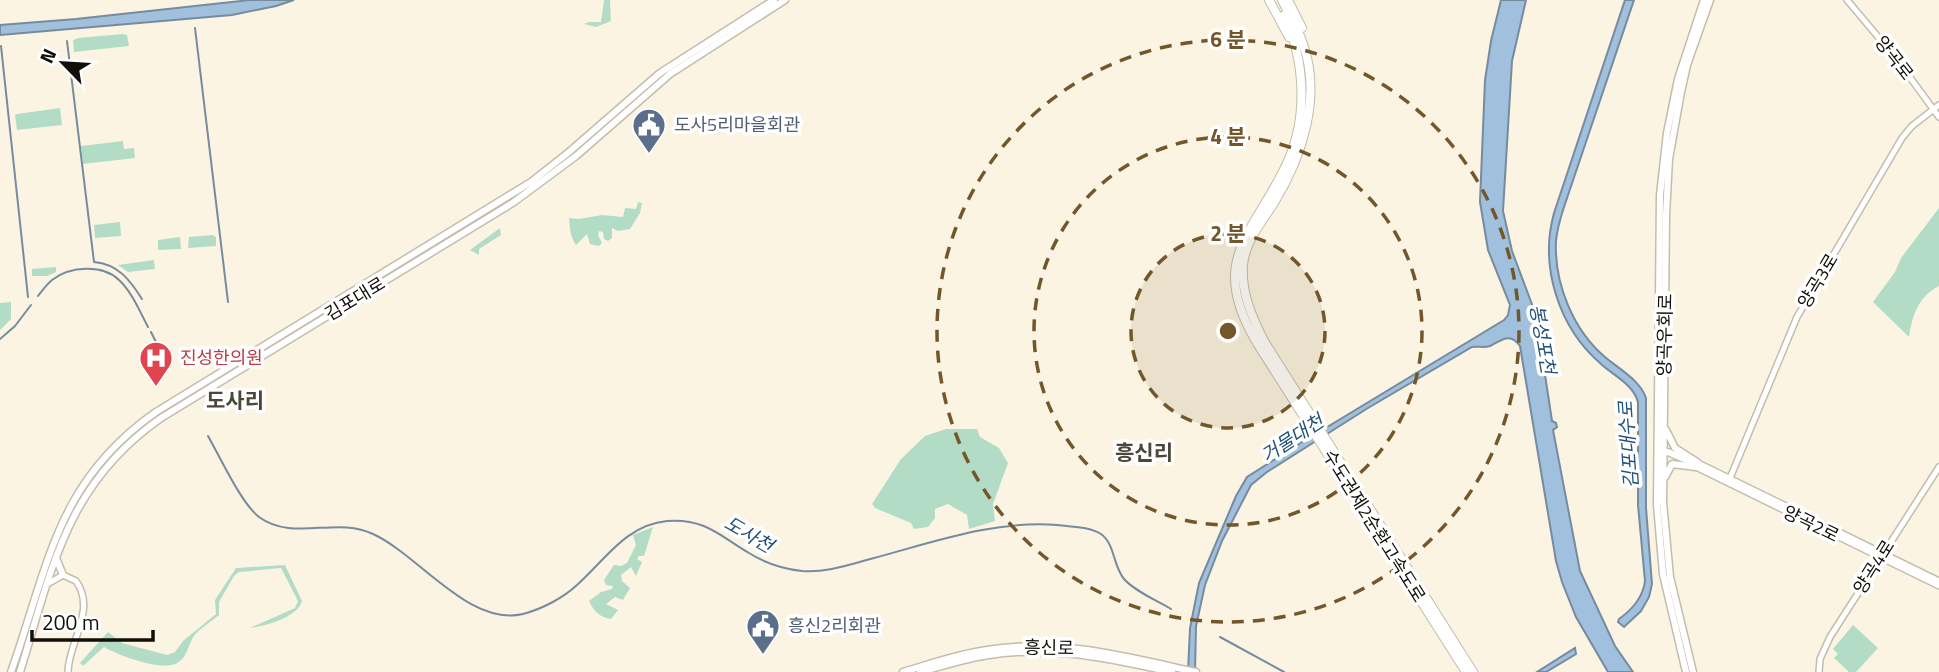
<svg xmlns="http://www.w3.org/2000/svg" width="1939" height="672" font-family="'Titillium Web','Noto Sans KR',sans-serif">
<rect width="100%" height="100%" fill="#fbf4e3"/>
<path fill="#b3dcc7" d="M604,0H610L611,21L596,27L584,24L589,22H601Z
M123,34L127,35L129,46L74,52L73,40L78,38Z
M60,108L62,125L17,130L15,115L17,114Z
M123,141L124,149L134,148L135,158L83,164L81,146Z
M638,202L642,203L640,213L630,229L618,231L612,228V238L608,241L604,239L603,232L599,231L598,235L602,243L599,246L590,244L587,234L576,245C570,236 570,229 569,218L579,219L602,215L623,217L625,208L636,209Z
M1939,208V286C1919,296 1912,315 1909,337L1873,302L1895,272L1901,258Z
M120,222L121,236L95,238L94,225Z
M500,228L501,235L479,249V255L470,250Z
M213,235L216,237V246L188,248L189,237Z
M180,237L181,249L158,250V240Z
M154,260L155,269L128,272L118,265Z
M56,267V272L47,276H32V269Z
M11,302V319L0,330V303Z
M946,429H977L980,437L999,448L1008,463L993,504L995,521L969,529L967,515L948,504L935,509V518L928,527L914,529L911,523L875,508L872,504L901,459L925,436Z
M653,527L644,556H639L637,559L642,562L636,576L631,567L621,575L622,581L630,588L623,600L615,597L606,604L618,610L611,619C600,618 593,610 589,601L601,592L612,589L613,586L606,585L604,580L614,565L621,566L627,563L636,545L633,535Z
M285,565L302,601C298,617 266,626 250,628L295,608L298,601L281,568L239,572L234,576L219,602V615C211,622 200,628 194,636C188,644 188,657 177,663C161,672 118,655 104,647L83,666L80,663L108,632L122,643L167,655L175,652L183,641L216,614L215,600L236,568Z
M1853,625L1878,648L1856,672H1849L1834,658L1838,654L1833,649Z"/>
<path fill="#a1c0de" stroke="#768b9e" stroke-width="2" d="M250,0H294L276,6L232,15L0,35V25L76,19Z
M1501,0H1526L1512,61L1503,211L1512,251L1536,315L1552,421L1556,423L1557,427L1553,430L1580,571L1615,646L1633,672H1608L1576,617L1562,582L1556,561L1520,346C1510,332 1502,340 1490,346C1484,348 1478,346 1472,347L1368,408L1267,472L1251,485L1222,541L1205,585L1196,626L1195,672H1188L1190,628L1199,583L1236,496L1247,477L1302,442L1303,437L1309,438L1504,320L1508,315L1510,305L1488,250L1480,202L1485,80L1491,41Z
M1625,0H1634L1565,204C1561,216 1557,228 1556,241C1554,283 1573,330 1605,357C1619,369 1640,380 1646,398V508L1652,584L1649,597L1641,611L1624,627L1618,622L1619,619C1633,609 1643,597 1645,581L1638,505V402C1633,384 1614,376 1601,364C1559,328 1539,267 1554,213Z
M1575,648L1576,654L1546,672H1537Z"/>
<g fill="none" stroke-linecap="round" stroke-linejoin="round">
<path stroke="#768b9e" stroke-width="2" d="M195,28L228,302
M67,41L94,262C118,264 130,280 142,299
M1,46L28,297
M38,296C42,291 47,284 52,280C70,266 103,264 119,280C132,292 140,312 148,327
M151,332L156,342
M0,339L15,326L31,305
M208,436C220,457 241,503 259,517C293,542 337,516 373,534C419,555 469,627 523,614C542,609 563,598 577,585C606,559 626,525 667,521C705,518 720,536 749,553C765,563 784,569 802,571C827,573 851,564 874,558C934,542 994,520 1057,525C1071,527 1088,526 1101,534C1115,544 1113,566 1124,579C1136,592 1156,600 1171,609
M1220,637L1284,672"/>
<defs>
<path id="minor" d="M1847,0L1895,57L1939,117
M1684,459L1696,467L1939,586
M1694,461L1939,581
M1730,478L1797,317L1902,138L1912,126L1939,105
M49,583L63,575L76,581C97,610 68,643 68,672
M1819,672L1820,659L1830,637L1939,467"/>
<path id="major" d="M1666,430L1675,448L1697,462
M1660,453L1668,452L1684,459
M1665,477L1672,464L1696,467
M56,558L63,575
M11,672C49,565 56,482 156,412L531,182L569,152L660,73L774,0
M20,672C52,569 66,484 161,418L514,202L576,156L670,74L785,0
M903,672C930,664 958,654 987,650C1058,638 1127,657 1196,672
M920,672C943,666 966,658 989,655C1051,645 1111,659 1172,672
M1686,672L1663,574L1657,505L1660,195L1667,133L1678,79L1704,0
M1693,672L1670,577L1663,502L1666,215L1669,159L1681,92L1687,65L1710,0"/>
<path id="highway" d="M1269,0L1289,37
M1282,0C1289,14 1298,28 1303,44C1322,97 1302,157 1274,203C1262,222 1245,241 1243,265C1241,293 1252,317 1264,341L1473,672
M1288,0L1302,28
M1284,15C1305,60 1308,116 1288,161C1255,234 1206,258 1257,343L1466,672"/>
</defs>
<use href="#minor" stroke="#c3bdad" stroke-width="8"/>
<use href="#major" stroke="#c3bdad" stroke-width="9"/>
<use href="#highway" stroke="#c3bdad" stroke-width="10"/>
<use href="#minor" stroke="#fff" stroke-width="5"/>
<use href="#major" stroke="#fff" stroke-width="6"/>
<use href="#highway" stroke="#fff" stroke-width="8"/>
</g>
<circle cx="1228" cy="331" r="97" fill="#73572a" fill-opacity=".12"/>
<g fill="none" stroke="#73572a" stroke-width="3.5" stroke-dasharray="12 9">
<circle cx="1228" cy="331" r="97"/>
<circle cx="1228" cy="331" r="194"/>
<circle cx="1228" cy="331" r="291"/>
</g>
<defs>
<symbol id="civic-pin" viewBox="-11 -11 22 30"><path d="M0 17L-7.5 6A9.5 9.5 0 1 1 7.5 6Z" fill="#5c6f8a" stroke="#fff"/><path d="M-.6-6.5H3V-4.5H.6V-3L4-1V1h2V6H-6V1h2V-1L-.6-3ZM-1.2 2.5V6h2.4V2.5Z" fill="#fff"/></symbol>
<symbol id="hospital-pin" viewBox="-11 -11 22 30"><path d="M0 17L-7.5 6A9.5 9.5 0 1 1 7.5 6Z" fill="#e0444e" stroke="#fff"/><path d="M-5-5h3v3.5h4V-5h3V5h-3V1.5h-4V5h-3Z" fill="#fff"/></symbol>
</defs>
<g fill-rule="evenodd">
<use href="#civic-pin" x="630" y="106" width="38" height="52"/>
<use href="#hospital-pin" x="137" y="339" width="38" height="52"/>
<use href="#civic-pin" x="744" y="607" width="38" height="52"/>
</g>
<g text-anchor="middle" stroke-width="7" stroke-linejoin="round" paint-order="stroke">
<g font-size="18" fill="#110f09" stroke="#fff">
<text transform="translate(1894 58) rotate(52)" y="6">양곡로</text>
<text transform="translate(1818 281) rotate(-59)" y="6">양곡3로</text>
<text transform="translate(355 299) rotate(-31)" y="6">김포대로</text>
<text transform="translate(1665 335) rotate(-89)" y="6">양곡우회로</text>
<text transform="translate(1811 524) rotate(26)" y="6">양곡2로</text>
<text transform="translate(1374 526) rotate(58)" y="6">수도권제2순환고속도로</text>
<text transform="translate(1874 567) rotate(-58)" y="6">양곡4로</text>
<text transform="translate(1049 648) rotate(1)" y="6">흥신로</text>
</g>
<g font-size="18" fill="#4e5e75" stroke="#fff" text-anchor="start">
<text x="674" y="131">도사5리마을회관</text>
<text x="788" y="632">흥신2리회관</text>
</g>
<g font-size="18" fill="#be3a42" stroke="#fff" text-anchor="start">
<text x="180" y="364">진성한의원</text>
</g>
<g font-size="19" font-style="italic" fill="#23527a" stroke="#fff">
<text transform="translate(1543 339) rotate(80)" y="7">봉성포천</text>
<text transform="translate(1292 438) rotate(-33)" y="7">거물대천</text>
<text transform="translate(1628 445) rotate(-94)" y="7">김포대수로</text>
<text transform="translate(749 534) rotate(30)" y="7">도사천</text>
</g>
<g font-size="21" font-weight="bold" fill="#4c4739" stroke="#fff">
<text x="235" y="408">도사리</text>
<text x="1144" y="460">흥신리</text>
</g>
</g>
<circle cx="1228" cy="331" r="10" fill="#73572a" stroke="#fff" stroke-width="3.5"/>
<g font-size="21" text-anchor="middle" font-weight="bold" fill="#73572a" stroke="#fff" stroke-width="7" stroke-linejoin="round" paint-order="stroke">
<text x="1228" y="47">6 분</text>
<text x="1228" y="144">4 분</text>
<text x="1228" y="241">2 분</text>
</g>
<g transform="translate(63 63) rotate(295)" stroke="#ffffff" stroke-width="5" paint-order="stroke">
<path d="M0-5L12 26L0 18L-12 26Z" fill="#110f09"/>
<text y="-10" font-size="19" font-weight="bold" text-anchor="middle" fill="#110f09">N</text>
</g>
<path d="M32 630v10h121v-10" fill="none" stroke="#110f09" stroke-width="3.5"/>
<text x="42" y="630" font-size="21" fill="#110f09" stroke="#ffffff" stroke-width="5" paint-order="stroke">200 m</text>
</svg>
